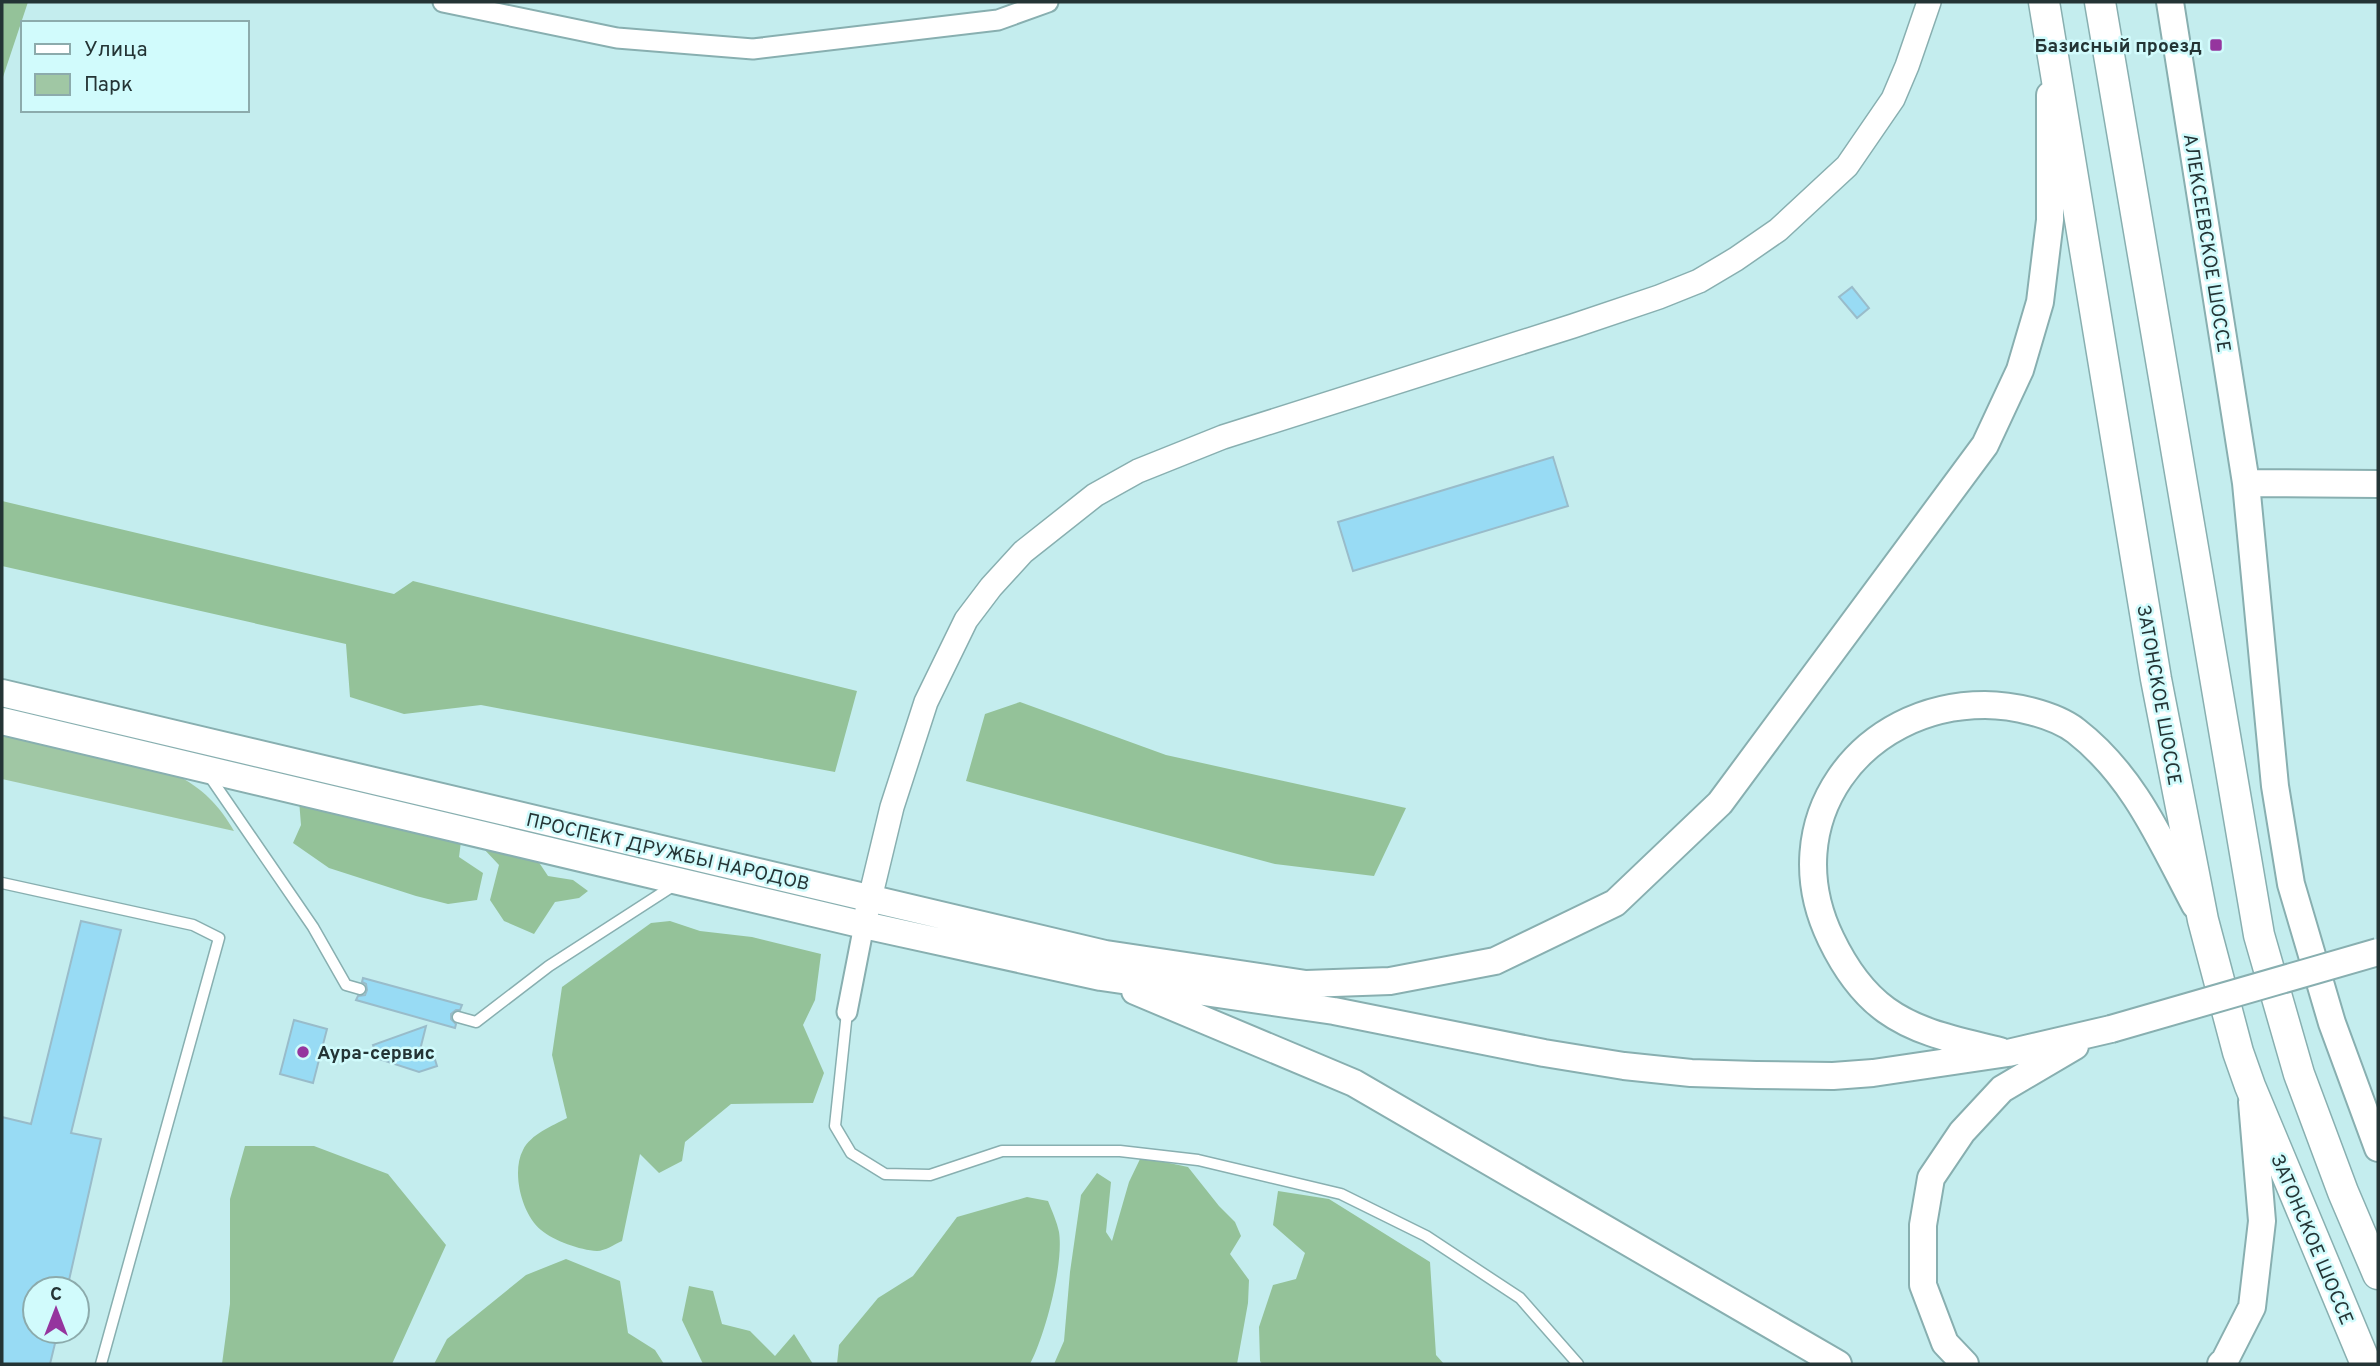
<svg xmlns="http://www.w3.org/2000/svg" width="2380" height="1366" font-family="Overpass,sans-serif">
<rect width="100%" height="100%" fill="#c4edee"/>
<path fill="#a0c7a4" d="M2,734L175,774C202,788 219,805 234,831L2,779Z"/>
<path fill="#94c299" d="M2,2H28L2,80Z
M2,501L394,594L413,581L857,691L835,772L481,705L404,714L350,697L346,644L2,566Z
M1020,702L1166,755L1406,808L1374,876L1275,864L966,781L985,714Z
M299,800L462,834L459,857L483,873L477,900L448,904L416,896L329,868L293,843L301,825Z
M483,848L532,852L548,876L573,880L588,891L579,898L555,902L534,934L504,921L490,900L499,865Z
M670,921L700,931L752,937L821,954L815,1000L803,1025L824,1073L813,1103L731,1104L685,1142L682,1161L659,1173L640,1154L622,1241C615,1244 605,1251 597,1251C580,1250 554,1241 541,1230C522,1215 511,1172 523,1150C531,1134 552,1126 567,1118L552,1055L562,987L651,923Z
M245,1146H314L388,1174L446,1245L392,1364H222L230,1304V1199Z
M1141,1157L1188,1167L1219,1206L1235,1222L1241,1236L1230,1254L1249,1280L1248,1303L1237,1364H1054L1064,1341L1070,1272L1081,1195L1097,1173L1111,1182L1106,1232L1112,1241L1129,1182Z
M1278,1191L1329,1199L1430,1262L1436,1355L1444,1364H1262L1260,1361L1259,1327L1273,1285L1296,1279L1305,1253L1273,1225Z
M1027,1197L1048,1201C1052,1211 1057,1222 1059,1232C1064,1264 1045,1336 1030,1364H837L839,1345L878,1298L913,1276L957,1217Z
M566,1259L620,1281L628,1333L655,1350L664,1364H434L447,1339L526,1275Z
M689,1286L713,1291L722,1324L750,1331L775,1356L794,1334L813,1364H703L682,1320Z"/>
<path fill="#98dbf4" stroke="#99bcca" stroke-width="2" d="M1852,287L1869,308L1857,318L1839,297Z
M1553,457L1568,506L1353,571L1338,522Z
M81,921L121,930L71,1133L101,1139L67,1289H35V1331H58L50,1364H2V1117L31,1124Z
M363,978L462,1005L460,1010H456L451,1014V1019L456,1024L455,1028L356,1000L358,996L365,995L367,990L366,984L362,982Z
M294,1020L327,1029L313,1083L280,1074Z
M426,1026L420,1050L433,1053L437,1066L419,1072L379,1059L373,1045Z"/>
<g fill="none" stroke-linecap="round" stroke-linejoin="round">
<defs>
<path id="service" d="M210,777L313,927L346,985L360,989
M2,883L193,925L219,938L101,1364
M847,1012L835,1126L851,1153L885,1174L930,1175L1002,1151H1120L1198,1160L1341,1194L1426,1236L1520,1298L1578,1364
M458,1017L476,1022L549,966L676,884"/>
<path id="minor" d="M443,2L617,38L753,49L998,20L1048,2
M847,1012L864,925"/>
<path id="tertiary" d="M866,915L892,807L926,702L966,620L991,587L1023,552L1095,495L1138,471L1223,437L1573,326L1659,297L1699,281L1736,259L1778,230L1847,166L1893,99L1907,66L1929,2"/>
<path id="secondary" d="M2170,2L2246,483L2275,786L2291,884L2332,1023L2378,1148
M2246,483L2378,484
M2,693L1122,958
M2,721L864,925L1101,977L1334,1011L1544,1053L1624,1066L1691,1073L1756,1075L1833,1076L1873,1073L2008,1053L2111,1029
M1106,954L1306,984L1390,981L1495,961L1615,903L1720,803L1985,445L2020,370L2040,302L2050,220V95
M1135,991L1354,1083L1838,1364
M2000,1051C1961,1041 1919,1034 1886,1010C1861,992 1844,966 1831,939C1774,822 1860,705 1985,705C2012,705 2054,714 2076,731C2134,776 2161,841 2195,905
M1965,1364L1945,1343L1923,1285V1225L1931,1178L1962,1132L2002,1089L2075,1046
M2221,1364L2225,1360L2252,1307L2262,1221L2252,1102"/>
<path id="primary" d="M2044,2L2156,679L2203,920L2238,1052L2250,1086L2366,1364
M2100,2L2259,935L2299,1074L2343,1192L2378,1274"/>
</defs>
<use href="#service" stroke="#88afb0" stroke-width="13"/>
<use href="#minor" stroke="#88afb0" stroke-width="23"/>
<use href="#tertiary" stroke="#88afb0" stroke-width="26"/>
<use href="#secondary" stroke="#88afb0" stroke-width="30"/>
<use href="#primary" stroke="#88afb0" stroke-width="33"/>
<use href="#service" stroke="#fff" stroke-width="10"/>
<use href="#minor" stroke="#fff" stroke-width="19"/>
<use href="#tertiary" stroke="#fff" stroke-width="23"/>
<use href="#secondary" stroke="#fff" stroke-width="26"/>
<use href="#primary" stroke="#fff" stroke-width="30"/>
<defs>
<path id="secondary-bridge" d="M2111,1029L2378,952"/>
</defs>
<use href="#secondary-bridge" stroke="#88afb0" stroke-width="30" stroke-linecap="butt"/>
<use href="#secondary-bridge" stroke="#fff" stroke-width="26"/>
</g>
<g fill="#95359e" stroke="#d1fbfc" stroke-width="2.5">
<rect x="2209" y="38" width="14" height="14" rx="3.5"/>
<circle cx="303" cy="1052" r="7"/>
</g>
<g text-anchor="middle" stroke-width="5" stroke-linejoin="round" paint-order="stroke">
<g font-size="19" font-weight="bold" fill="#243435" stroke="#d1fbfc" text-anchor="end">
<text x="2202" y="52">Базисный проезд</text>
<text x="317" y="1059" text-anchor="start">Аура-сервис</text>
</g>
<g font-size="19" fill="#243435" stroke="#d1fbfc">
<text transform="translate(2208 243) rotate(81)" y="7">АЛЕКСЕЕВСКОЕ ШОССЕ</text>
<text transform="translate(2160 695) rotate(80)" y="7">ЗАТОНСКОЕ ШОССЕ</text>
<text transform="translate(668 851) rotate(13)" y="7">ПРОСПЕКТ ДРУЖБЫ НАРОДОВ</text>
<text transform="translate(2313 1239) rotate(67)" y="7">ЗАТОНСКОЕ ШОССЕ</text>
</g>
</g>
<rect width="2380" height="1366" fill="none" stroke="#243435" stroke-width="7"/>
<rect x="21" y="21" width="228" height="91" fill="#d1fbfc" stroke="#8cabac" stroke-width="2"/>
<rect x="35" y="44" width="35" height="10" fill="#ffffff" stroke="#8cabac" stroke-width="2"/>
<text x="84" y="56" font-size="21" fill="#243435">Улица</text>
<rect x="35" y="74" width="35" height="21" fill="#a0c7a4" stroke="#8cabac" stroke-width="2"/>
<text x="84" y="91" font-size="21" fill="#243435">Парк</text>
<g transform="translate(56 1310)"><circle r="33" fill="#d1fbfc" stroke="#8cabac" stroke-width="2"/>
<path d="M0-5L12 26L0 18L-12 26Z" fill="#95359e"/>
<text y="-10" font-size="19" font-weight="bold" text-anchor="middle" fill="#243435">С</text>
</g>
</svg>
